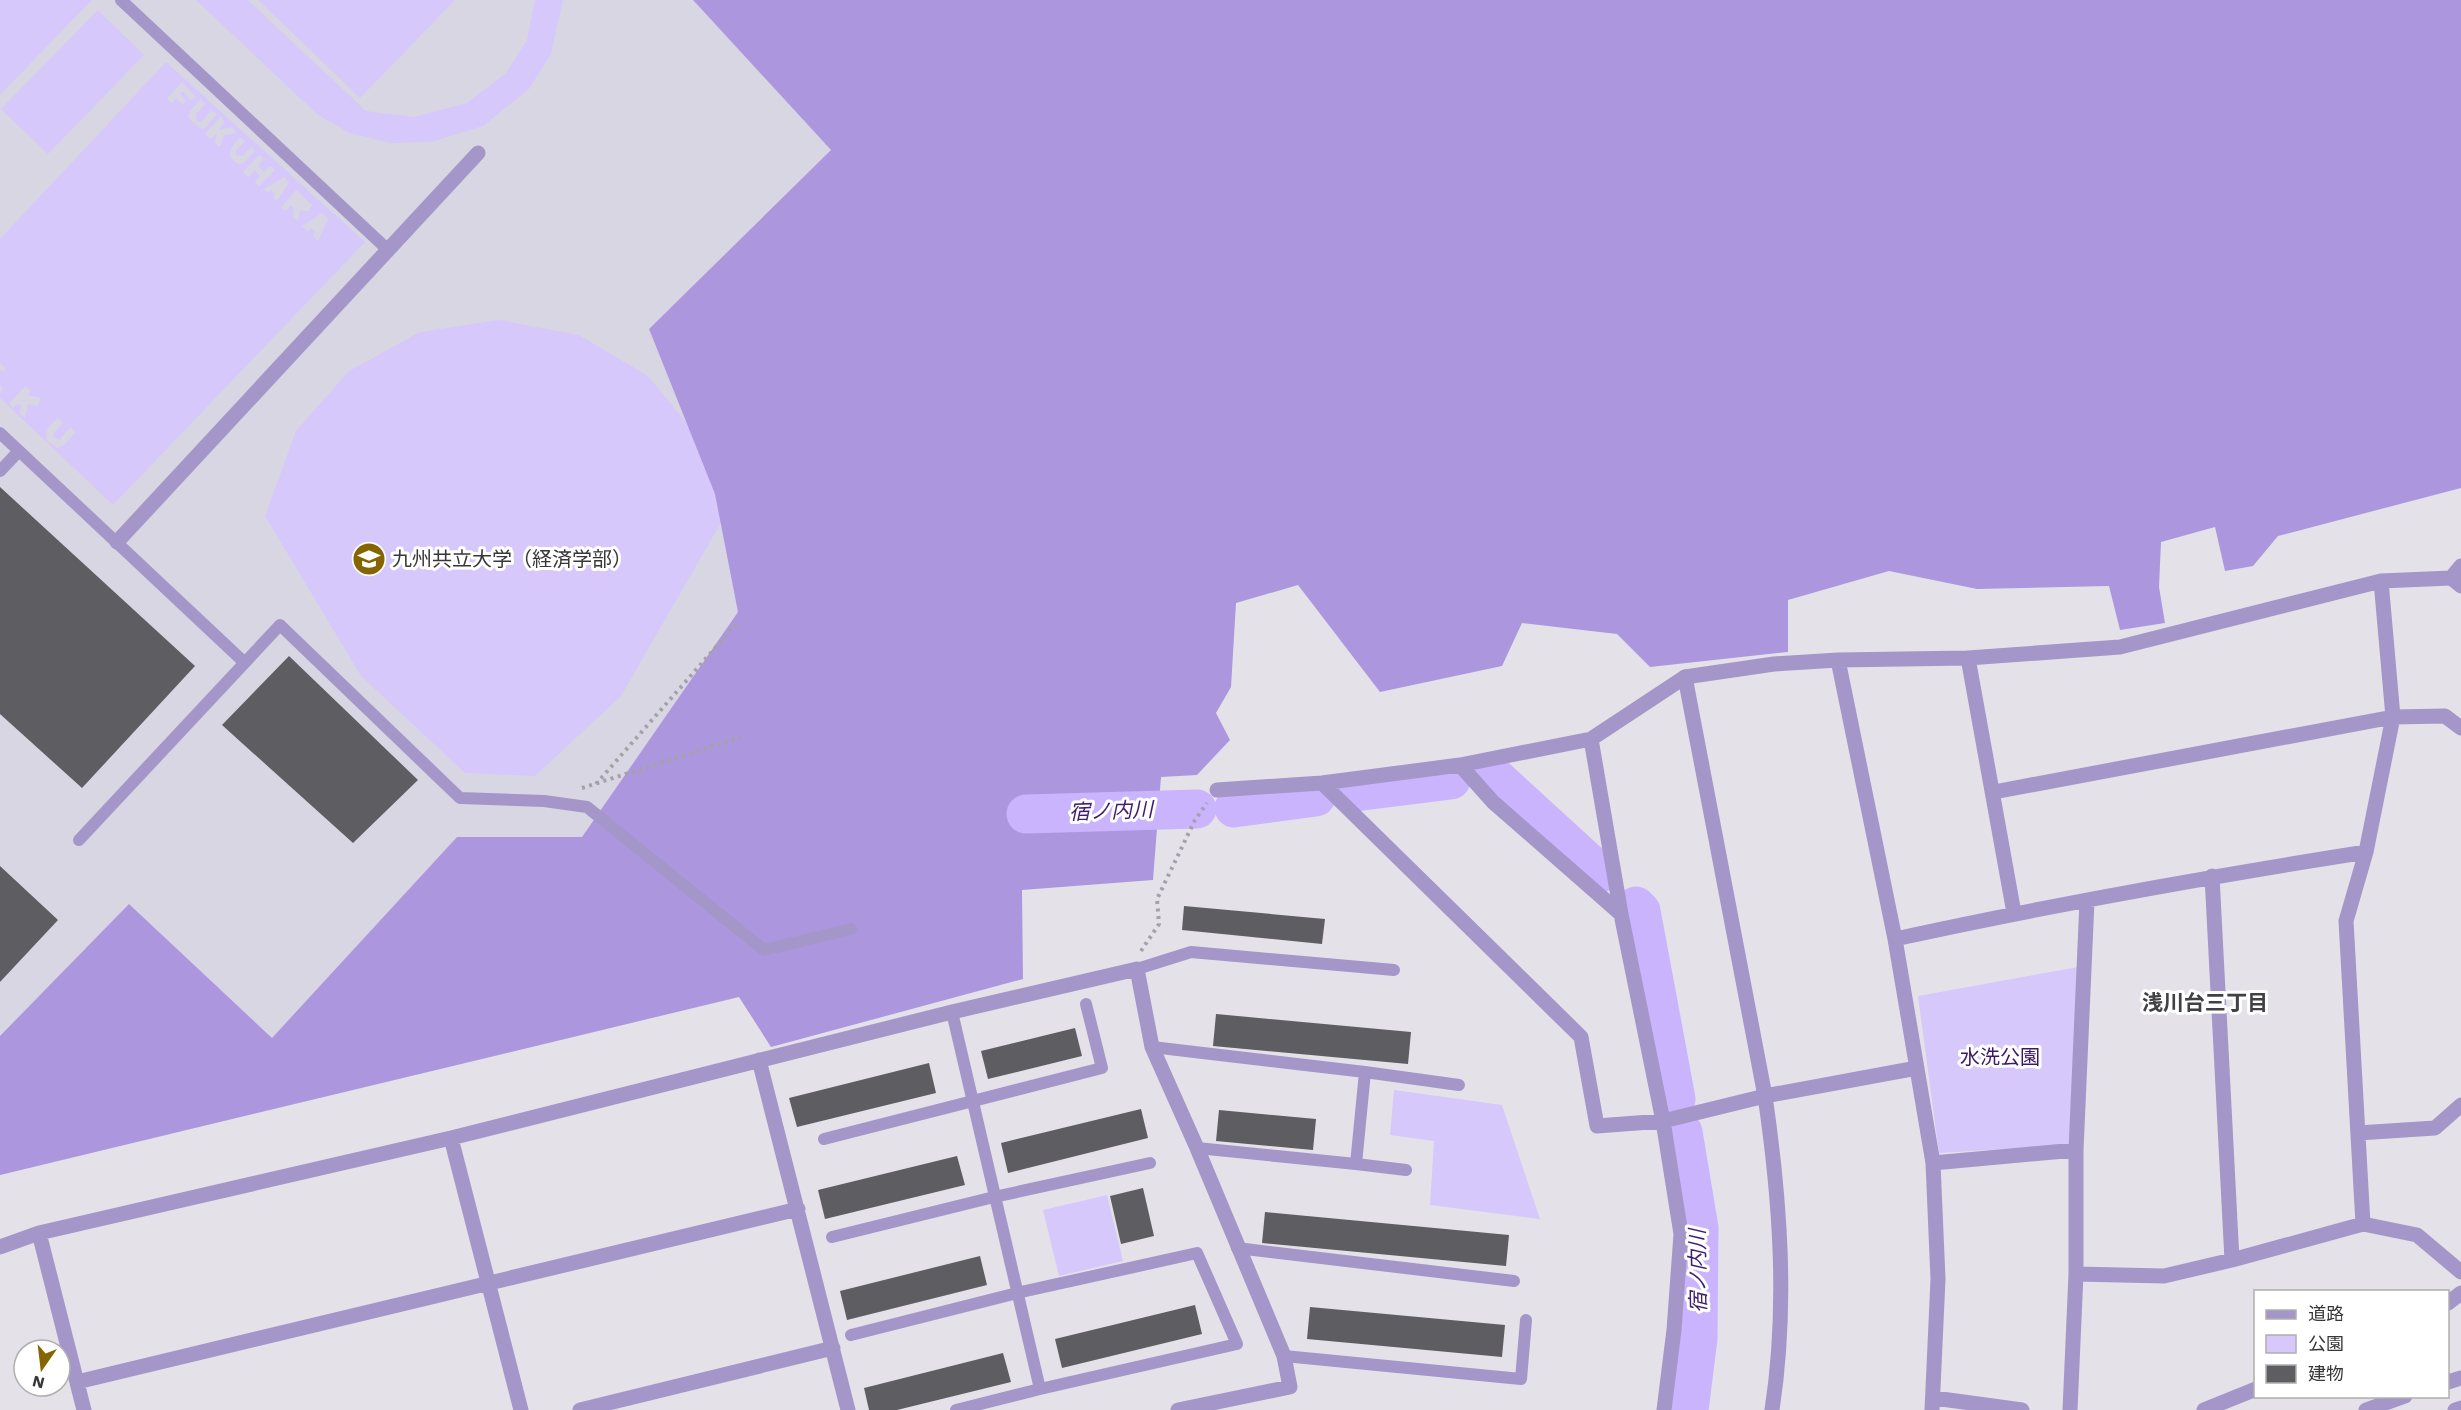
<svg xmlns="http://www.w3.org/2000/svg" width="2461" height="1410" font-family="'Work Sans','Noto Sans JP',sans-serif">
<rect width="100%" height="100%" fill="#e4e2e8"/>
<path fill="#d9d6e3" d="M0,0H693L831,150L649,329L715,494L759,623L739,997L0,1175Z"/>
<path fill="#d6c8fa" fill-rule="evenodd" d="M0,0H92L0,95Z
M196,0H248L366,111L414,117L467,103L506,73L527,40L535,0H563L551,54L529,89L483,126L431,142L391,143L350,133L318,115Z
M258,0H455L360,98Z
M98,10L144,55L48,154L1,109Z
M166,62L365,242L113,505L0,398V393L3,389L0,384V371L7,370L0,363V239ZM182,82L196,97L191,101L183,91L180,94L186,101L183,105L176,98L172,104L167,98ZM201,99L205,104L196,114L197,121L202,122L211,110L217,114L205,128L201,129L188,117L190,111ZM221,116L224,122L219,130L231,127L237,133L224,135L220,147L215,143L217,134L211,139L205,134ZM240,137L245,141L236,151V155L242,156L252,147L255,151L244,163L239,164C223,156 231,148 240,137ZM259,155L264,159L258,166L264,172L270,166L275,170L259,186L255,182L260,176L255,170L248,177L243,172ZM284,177L289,183L277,201L273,198L275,194L271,190L268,193L264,189ZM296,190L312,205L309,211H300L298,221L293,217L294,208L291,205L286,211L281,208ZM322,213L328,219L318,241L313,236L315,232L312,228L307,231L302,226ZM25,386L31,391L27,395L41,398L38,406L28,404L25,418L20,414L21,405L17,404L13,408L9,404ZM58,418L63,423L54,433L53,437L59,440L71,427L75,433L64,445L57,448L47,441C44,430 50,425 58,418Z
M499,320L579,335L648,376L699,438L726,514L621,696L535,776L465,773L361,676L265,516L296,431L349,371L420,332Z
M2078,967L2070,1145L1939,1153L1918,996Z
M1394,1090L1502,1105L1540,1219L1430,1205L1434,1141L1390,1135Z
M1107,1195L1123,1261L1059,1276L1043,1210Z"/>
<path fill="#ac97de" d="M693,0H2461V488L2278,536L2253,566L2225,571L2215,527L2161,542L2159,587L2165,623L2120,630L2109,586L1977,589L1889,571L1788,600V652L1650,667L1617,634L1522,623L1502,666L1380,692L1298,585L1236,603L1231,687L1216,713L1230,740L1197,775L1161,777L1153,880L1022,890L1023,979L771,1047L739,997L0,1175V1036L129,904L272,1038L457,837H582L738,612L715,494L649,329L831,150Z"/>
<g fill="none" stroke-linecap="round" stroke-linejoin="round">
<path stroke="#cab4fe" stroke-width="39" d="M1493,775L1600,873
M1355,792L1451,780
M1234,808L1316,797
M1026,814L1197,809
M1636,906L1641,911L1676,1099
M1683,1132L1699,1228L1698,1338L1689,1410"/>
</g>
<path fill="#5e5d62" d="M0,487L195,666L82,788L0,714Z
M289,656L418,780L353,843L222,725Z
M0,866L58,920L0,982Z
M1184,906L1325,919L1322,944L1182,930Z
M1216,1014L1411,1032L1408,1064L1213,1046Z
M1075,1028L1082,1056L988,1079L981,1051Z
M929,1063L936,1093L797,1127L789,1098Z
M1141,1109L1148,1138L1008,1173L1001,1143Z
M1219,1110L1316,1119L1313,1150L1216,1141Z
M957,1156L965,1185L825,1219L818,1190Z
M1143,1188L1154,1236L1121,1244L1110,1196Z
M1265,1212L1509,1235L1506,1266L1262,1243Z
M980,1256L987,1285L847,1320L840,1291Z
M1195,1305L1202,1334L1062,1368L1055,1339Z
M1310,1307L1505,1325L1502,1357L1307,1339Z
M1003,1353L1011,1382L897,1410H869L864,1388Z"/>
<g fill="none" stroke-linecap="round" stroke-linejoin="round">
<path stroke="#a4a2a7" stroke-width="4" stroke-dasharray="3 4.5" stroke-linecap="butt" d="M596,784L737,623
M582,788L741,737
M1141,951L1159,924L1157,899L1195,820L1207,803"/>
<path stroke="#a596c9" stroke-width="12" d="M121,0L387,249
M0,433L244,662
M0,471L19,451
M79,840L280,625L460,798L544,801L587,807L764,950L851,929
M1137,969L1191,952L1394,970
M1152,1047L1365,1072L1356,1164L1197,1148
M1365,1072L1459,1085
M824,1139L1102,1068L1086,1004
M1356,1164L1406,1170
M832,1237L994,1197L1150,1163
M1237,1248L1514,1281
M851,1335L1017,1293L1197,1253L1237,1344L1040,1389C1010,1264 981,1138 952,1012
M1284,1356L1521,1379L1526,1320
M956,1410L1040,1389"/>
<path stroke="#a596c9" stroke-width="15" d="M117,542L478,153
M2451,578L2461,566
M1968,658L2014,913
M1838,660L1895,939L1933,1163L1938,1279L1932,1410
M1591,739L1621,914L1663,1121L1681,1234L1674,1330L1664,1410
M1460,765L1493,802L1621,914
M1322,783L1581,1037L1597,1126L1663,1121L1765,1096L1917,1068
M1217,790L1322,783L1460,765L1591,739L1685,677L1774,664L1838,660L1968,658L2120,647L2381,581L2451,578L2461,586
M1994,792L2393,717L2445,716L2461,728
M2212,876L2232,1260
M1895,939C2051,905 2208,877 2366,852
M759,1060L848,1410
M2358,1133L2435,1128L2461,1105
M451,1138L521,1410
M1933,1163L2076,1150
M2363,1224L2346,921L2366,852L2393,717L2381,581
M39,1233L84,1410
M0,1247L39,1233L451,1138L952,1012L1137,969L1152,1047L1197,1148L1284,1356L1290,1387L1178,1410
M2076,1274L2164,1276L2232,1260L2363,1224L2417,1235L2461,1272
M2448,1303L2461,1293
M77,1382L798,1209
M1934,1398L2022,1410
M580,1410L833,1348
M2070,1410L2076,1274V1150L2087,901
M2204,1410L2256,1389"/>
<path stroke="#a596c9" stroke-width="15" d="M1685,677L1765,1096C1780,1199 1788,1306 1772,1410
M2448,1382L2461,1378
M2366,1410L2405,1396
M2455,1410L2461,1408"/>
</g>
<defs>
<symbol id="university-disc" viewBox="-11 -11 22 22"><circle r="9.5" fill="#856500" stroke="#fff"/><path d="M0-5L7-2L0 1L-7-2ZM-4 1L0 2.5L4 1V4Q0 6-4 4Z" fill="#fff"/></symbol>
</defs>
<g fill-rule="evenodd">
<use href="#university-disc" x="350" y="540" width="38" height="38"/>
</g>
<g text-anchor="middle" stroke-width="6" stroke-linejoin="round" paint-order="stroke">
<g font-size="20" fill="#373638" stroke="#fff" text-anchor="start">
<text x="392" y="566">九州共立大学（経済学部）</text>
</g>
<g font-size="20" fill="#3b186b" stroke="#fff">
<text x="2000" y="1064">水洗公園</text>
</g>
<g font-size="21" font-style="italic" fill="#3f1d6f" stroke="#fff">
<text transform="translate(1111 811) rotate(-2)" y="7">宿ノ内川</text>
<text transform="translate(1698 1271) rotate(-91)" y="7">宿ノ内川</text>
</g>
<g font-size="21" font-weight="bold" fill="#414044" stroke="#fff">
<text x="2205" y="1010">浅川台三丁目</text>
</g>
</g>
<rect x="2254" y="1290" width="195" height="108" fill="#ffffff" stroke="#afafaf" stroke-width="1.5"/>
<rect x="2266" y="1310" width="30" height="9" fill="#a596c9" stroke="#afafaf" stroke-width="1.5"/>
<text x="2308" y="1320" font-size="18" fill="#373638">道路</text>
<rect x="2266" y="1335" width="30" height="18" fill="#d6c8fa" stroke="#afafaf" stroke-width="1.5"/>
<text x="2308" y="1350" font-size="18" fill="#373638">公園</text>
<rect x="2266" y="1365" width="30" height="18" fill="#5e5d62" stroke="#afafaf" stroke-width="1.5"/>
<text x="2308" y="1380" font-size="18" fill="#373638">建物</text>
<g transform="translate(42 1368) rotate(194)"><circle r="28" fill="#ffffff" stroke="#afafaf" stroke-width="1.5"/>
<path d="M0-4.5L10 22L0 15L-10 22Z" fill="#856500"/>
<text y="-9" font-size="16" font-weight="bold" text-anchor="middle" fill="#373638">N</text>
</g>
</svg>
